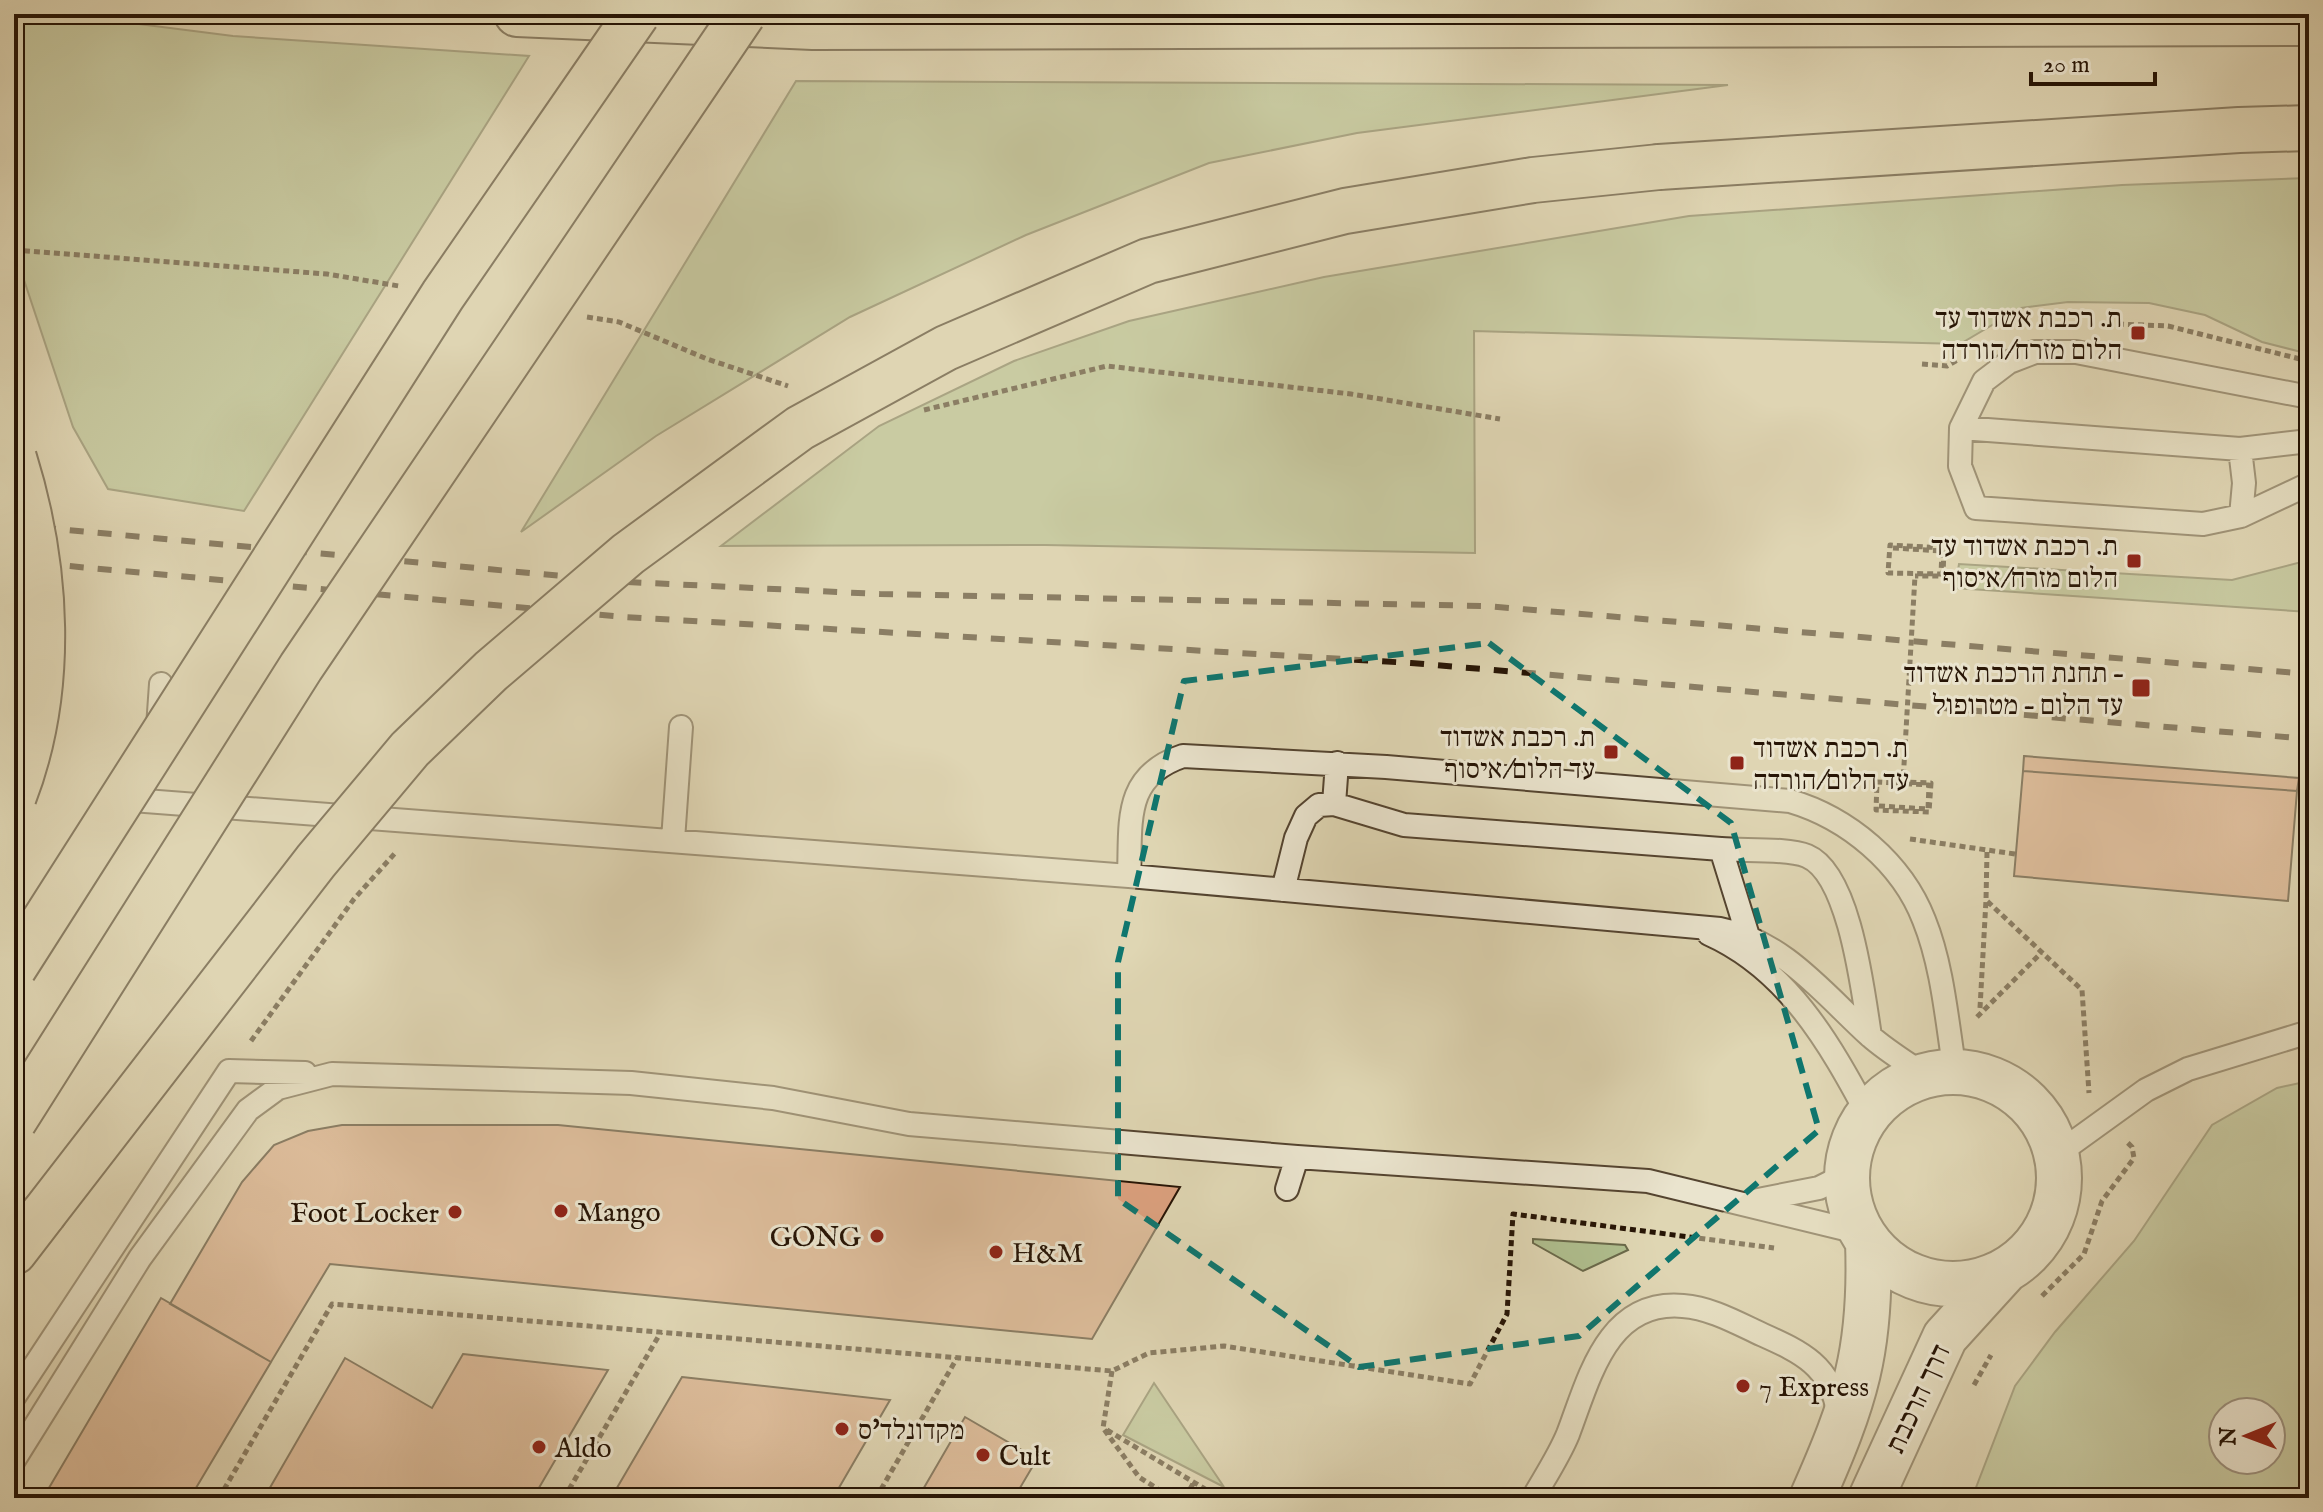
<svg xmlns="http://www.w3.org/2000/svg" width="2323" height="1512" font-family="'IM FELL English','Frank Ruhl Libre',serif">
<rect width="100%" height="100%" fill="#dfd6b3"/>
<filter id="stains"><feTurbulence type="fractalNoise" baseFrequency=".0025" numOctaves="4"/><feColorMatrix values="0 0 0 0 .2 0 0 0 0 .09 0 0 0 0 .02 0 0 0 .5 -.17"/></filter>
<radialGradient id="worn" r=".72"><stop offset=".6" stop-color="#630" stop-opacity="0"/><stop offset="1" stop-color="#630" stop-opacity=".3"/></radialGradient>
<path fill="#afbe8e" stroke="#6a694a" stroke-width="2" fill-rule="evenodd" d="M14,14H60L233,36L529,56L244,511L108,489L73,427L14,250Z
M796,81L1728,85L1357,133L1209,163L1026,235L850,317L656,436L521,532Z
M2309,178V354L2262,342L2205,315L2149,303L2068,302L2021,308L1960,344L1474,331L1475,553L1045,545L721,546L879,426L1014,361L1129,321L1324,277L1689,216L2122,185Z
M2309,560V612L1955,588L1959,564L2232,580Z
M2309,1081V1498H1972L2015,1386L2055,1332L2134,1241L2212,1125L2277,1088ZM2271,1412V1460H2223V1412Z
M1533,1239L1625,1245L1628,1250L1583,1271L1533,1243Z
M1154,1383L1224,1487L1123,1435Z"/>
<path fill="#dca17f" stroke="#261405" stroke-width="2" d="M2024,756L2299,778L2297,791L2023,771Z
M2023,771L2297,791L2288,901L2014,876Z
M342,1125H558L1180,1187L1092,1339L330,1264L271,1362L170,1304L242,1182L274,1145L308,1131Z
M161,1298L271,1362L190,1498H43Z
M463,1354L608,1370L533,1498H264L345,1358L432,1408Z
M682,1377L890,1400L833,1498H611Z
M965,1417L1037,1459L1014,1498H918Z"/>
<g fill="none" stroke-linecap="round" stroke-linejoin="round">
<defs>
<path id="lane" d="M2309,397L2076,352H2035L2009,362L1984,381L1961,428L1960,466L1976,508L2203,524L2241,516L2309,484
M1961,428L2240,449L2309,441
M2240,449L2244,483L2241,516
M158,727L161,684
M119,799L1129,876L1720,929C1783,941 1824,994 1870,1036C1887,1051 1907,1063 1926,1076
M1334,804L1337,763
M673,840L681,727
M1721,849C1743,851 1788,848 1807,856C1850,874 1863,992 1870,1036
M1129,876C1131,821 1123,776 1183,756L1386,767L1790,801C1848,818 1902,863 1924,920C1943,967 1947,1023 1955,1072
M1283,890L1296,838L1306,816L1319,805L1334,804L1404,825L1721,849L1748,936
M1709,934C1787,969 1829,1042 1868,1115
M2056,1155L2146,1090L2188,1069L2309,1032
M1287,1189L1297,1157
M1753,1201L1819,1188L1847,1174
M14,1397L229,1071L305,1073
M14,1460L140,1258L248,1110L278,1088L332,1074L631,1083L773,1098L909,1124L1297,1157L1648,1181L1862,1233
M1533,1498C1545,1477 1559,1456 1568,1434C1589,1379 1607,1299 1683,1306C1711,1308 1737,1323 1763,1335C1801,1352 1831,1366 1838,1412"/>
<path id="street" d="M1847 1178a106 106 0 1 1 212 0a106 106 0 1 1-212 0Z
M1812,1498C1855,1401 1872,1350 1868,1242
M1871,1498L1945,1337L2005,1271"/>
<path id="highway" d="M517,14L813,27L2309,23
M1659,167L2239,130L2309,128
M14,1252L44,1213"/>
</defs>
<use href="#lane" stroke="#544430" stroke-width="26"/>
<use href="#street" stroke="#544430" stroke-width="48"/>
<use href="#highway" stroke="#261405" stroke-width="48"/>
<path stroke="#261405" stroke-width="5" stroke-dasharray="6 4" stroke-linecap="butt" d="M14,250L327,274L399,286
M587,317L619,322L707,359L788,386
M2118,324L2168,326L2308,361
M1922,364L1947,366L1959,359
M924,410L1107,366L1351,394L1500,419
M1893,548L1942,551L1941,574L1888,573L1890,545L1944,548L1943,576H1915
M1910,839L2015,854
M1987,852L1986,900L2082,990L2089,1093
M1980,1008L1986,900
M1977,1017L2041,953
M251,1041L354,899L396,852
M2042,1296L2084,1254L2102,1201L2134,1158L2132,1147L2126,1141
M1112,1371L1103,1428L1139,1477L1172,1498
M1974,1385L1991,1355
M1107,1430L1210,1492L1206,1498
M219,1498L332,1304L1112,1371L1149,1353L1224,1346L1470,1384L1507,1314L1513,1214L1774,1248
M564,1498L661,1332
M876,1498L957,1358
M1185,1498L1194,1482"/>
<use href="#lane" stroke="#eae4ce" stroke-width="22"/>
<use href="#street" stroke="#eae4ce" stroke-width="44"/>
<use href="#highway" stroke="#dfd6b3" stroke-width="44"/>
<path stroke="#261405" stroke-width="6" stroke-dasharray="14 14" stroke-linecap="butt" d="M14,525L627,582L880,594L1485,606L2309,674
M14,561L625,617L1411,663L2309,739"/>
<defs>
<path id="highway-bridge" d="M14,458C48,567 55,689 14,796
M14,968L443,295L637,14
M14,1121L301,667L743,14
M44,1213L316,861L410,749L491,671L628,554L800,428L946,348L1148,261L1345,211L1533,180L1659,167"/>
</defs>
<use href="#highway-bridge" stroke="#261405" stroke-width="48" stroke-linecap="butt"/>
<path stroke="#261405" stroke-width="5" stroke-dasharray="6 4" stroke-linecap="butt" d="M1879,806L1928,809L1929,785L1877,782L1876,810L1929,812L1931,783L1903,782L1915,576"/>
<use href="#highway-bridge" stroke="#dfd6b3" stroke-width="44"/>
</g>
<path d="M0 0H2323V1512H0ZM1489,643L1731,823L1819,1130L1579,1336L1359,1367L1118,1199V962L1184,681Z" fill="#dfd6b3" fill-opacity=".55" fill-rule="evenodd"/>
<path fill="none" stroke="#0f766e" stroke-width="6" stroke-dasharray="16 10" stroke-linejoin="round" d="M1489,643L1731,823L1819,1130L1579,1336L1359,1367L1118,1199V962L1184,681Z"/>
<g fill="#8f2418" stroke="#eae4ce" stroke-width="3">
<rect x="2130" y="325" width="16" height="16" rx="4"/>
<rect x="2126" y="553" width="16" height="16" rx="4"/>
<rect x="2131" y="678" width="20" height="20" rx="4"/>
<rect x="1603" y="744" width="16" height="16" rx="4"/>
<rect x="1729" y="755" width="16" height="16" rx="4"/>
<circle cx="561" cy="1211" r="8"/>
<circle cx="455" cy="1212" r="8"/>
<circle cx="877" cy="1236" r="8"/>
<circle cx="996" cy="1252" r="8"/>
<circle cx="1743" cy="1386" r="8"/>
<circle cx="842" cy="1429" r="8"/>
<circle cx="539" cy="1447" r="8"/>
<circle cx="983" cy="1455" r="8"/>
</g>
<g text-anchor="middle" stroke-width="6" stroke-linejoin="round" paint-order="stroke">
<g font-size="28" fill="#261405" stroke="#eae4ce" text-anchor="start">
<text x="2122" y="327" text-anchor="end">ת. רכבת אשדוד עד<tspan x="2122" dy="32">הלום מזרח/הורדה</tspan></text>
<text x="2118" y="555" text-anchor="end">ת. רכבת אשדוד עד<tspan x="2118" dy="32">הלום מזרח/איסוף</tspan></text>
<text x="2123" y="682" text-anchor="end">תחנת הרכבת אשדוד –<tspan x="2123" dy="32">עד הלום – מטרופול</tspan></text>
<text x="1595" y="746" text-anchor="end">ת. רכבת אשדוד<tspan x="1595" dy="32">עד הלום/איסוף</tspan></text>
<text x="1753" y="757">ת. רכבת אשדוד<tspan x="1753" dy="32">עד הלום/הורדה</tspan></text>
<text x="577" y="1221">Mango</text>
<text x="439" y="1222" text-anchor="end">Foot Locker</text>
<text x="861" y="1246" text-anchor="end">GONG</text>
<text x="1012" y="1262">H&amp;M</text>
<text x="1759" y="1396">7 Express</text>
<text x="858" y="1439">מקדונלד'ס</text>
<text x="555" y="1457">Aldo</text>
<text x="999" y="1465">Cult</text>
</g>
<g font-size="28" fill="#261405" stroke="#eae4ce">
<text transform="translate(1917 1398) rotate(-65)" y="10">דרך הרכבת</text>
</g>
</g>
<rect width="2323" height="1512" fill="none" stroke="#dfd6b3" stroke-width="48"/>
<rect x="16" y="16" width="2291" height="1480" fill="none" stroke="#261405" stroke-width="4"/>
<rect x="24" y="24" width="2275" height="1464" fill="none" stroke="#261405" stroke-width="2"/>
<g transform="translate(2247 1436) rotate(269)"><circle r="38" fill="#eae4ce" stroke="#9c917e" stroke-width="2"/>
<path d="M0-6L14 30L0 20L-14 30Z" fill="#8f2418"/>
<text y="-12" font-size="22" font-weight="bold" text-anchor="middle" fill="#261405">N</text>
</g>
<path d="M2031 72v12h124v-12" fill="none" stroke="#261405" stroke-width="4"/>
<text x="2043" y="72" font-size="24" fill="#261405" stroke="#eae4ce" stroke-width="6" paint-order="stroke">20 m</text>
<rect width="100%" height="100%" filter="url(#stains)"/>
<rect width="100%" height="100%" fill="url(#worn)"/>
</svg>
